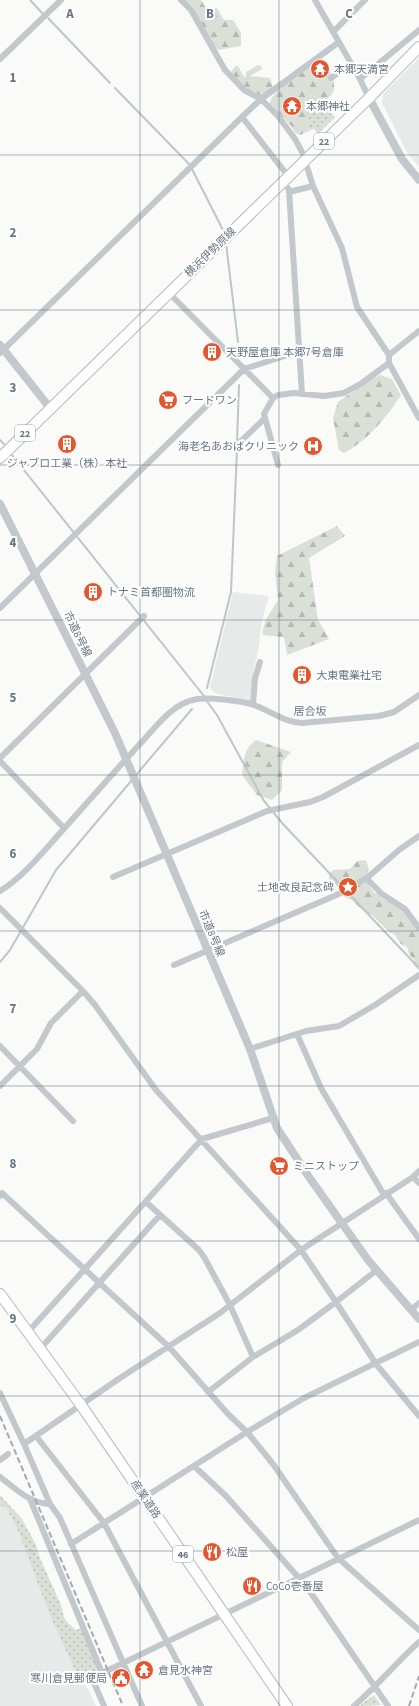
<svg xmlns="http://www.w3.org/2000/svg" width="419" height="1706" font-family="'Source Sans 3','Noto Sans JP',sans-serif">
<defs>
<pattern id="forest-firs" width="22" height="20" patternUnits="userSpaceOnUse"><rect width="22" height="20" fill="#dadfd7"/><path d="M5 1l3.5 6h-7zM16 11l3.5 6h-7z" fill="#b4b9b4"/></pattern>
<pattern id="park-dots" width="8" height="8" patternUnits="userSpaceOnUse"><rect width="8" height="8" fill="#dadfd7"/><path d="M2 2h.1M6 6h.1" fill="none" stroke="#b4b9b4" stroke-width="1.8" stroke-linecap="round"/></pattern>
</defs>
<rect width="100%" height="100%" fill="#fafaf8"/>
<path fill="#e8e9e9" d="M419,58V167L407,153L382,103L383,94Z
M233,592L269,596L262,621L258,652L253,672L250,701L214,693L210,687Z
M0,1505L8,1510L18,1531L51,1618L77,1675L89,1691L96,1706H0Z"/>
<path fill="url(#forest-firs)" d="M184,0H201L207,10L217,8L224,20H233L241,33V46L219,50L214,47Z
M320,60C328,66 339,83 332,94C330,97 326,100 324,103C319,111 317,119 315,128L300,135L295,133L292,127L270,104C271,90 303,70 314,61Z
M258,65L261,66L262,69L250,76C256,77 263,77 270,78L273,87L264,98L250,92L231,73L232,70L236,66H238L244,77L246,76V72Z
M380,375L392,379L401,395C387,417 367,441 344,453L339,450L333,418L338,402L368,381Z
M337,526L345,536L309,558L318,620L329,639L287,655L284,637L262,635L265,621L278,600L275,573L277,556Z
M256,740L291,752L282,762V790L272,800L257,795L242,775C244,760 243,750 256,740Z
M366,860L369,870L366,875L370,887L375,893H378L383,899L397,904L401,907L419,932V970L414,966V960L409,954L407,947L401,944L394,934L389,932L373,916L360,908L352,900L345,897L336,884L329,880V874L333,870L350,869L357,861Z"/>
<path fill="url(#park-dots)" d="M323,104L335,117L318,134L307,119Z
M0,1495L22,1519L36,1545L40,1558L61,1605L64,1617L67,1622L76,1630L81,1628L98,1667L97,1670L79,1678L77,1675L51,1618L18,1531L8,1510L0,1505Z
M374,1695L381,1705L361,1706L360,1705Z"/>
<g fill="none" stroke-linecap="round" stroke-linejoin="round">
<path stroke="#bbc7cb" stroke-width="2" d="M30,0L43,14
M48,18L110,83
M115,88L189,164
M192,169L225,234
M226,243L238,342
M0,440L4,444
M237,442L239,385
M12,455L204,696
M207,688L231,592L237,449
M206,700L217,715L264,801L283,824L419,968
M136,775L192,709
M0,962L10,950L56,870L132,780"/>
<defs>
<path id="primary" d="M0,458L369,98L419,47
M0,1294L81,1405L287,1706"/>
</defs>
<use href="#primary" stroke="#b5babe" stroke-width="12"/>
<path stroke="#c3c8cc" stroke-width="6" d="M181,0L191,10L225,70L244,90L261,99L278,116L295,139L302,152
M315,0L360,79L369,98
M333,32L365,0
M0,59L61,0
M331,78L351,64
M360,79L419,30
M242,117L288,176
M307,167L313,186L342,248L357,307L389,355V363L419,418
M283,181L289,190L302,394
M289,192L313,186
M168,292L273,398
M0,353L242,117L261,99L339,42
M389,355L419,331
M235,447L265,418
M278,465L264,414L273,398L278,395L294,393L324,396L344,393L362,383L389,363
M0,608L244,369L300,351
M253,704L255,678L260,662
M0,758L144,616
M0,761L64,828
M113,877L267,811L310,802L323,797L419,745
M366,878L382,894L405,909L419,928
M0,891C24,876 42,853 61,832C87,803 113,773 139,745C156,727 172,703 197,699C208,697 244,701 254,705C271,711 283,722 302,723L379,716L394,712L419,695
M0,908L83,991L95,1005L156,1090L301,1250L336,1302L377,1270
M174,965L341,893L368,877L399,850L419,836
M297,1034L321,1088L384,1195
M0,1046L73,1121
M250,1049L306,1031L339,1026L375,1005L419,975
M0,1086L37,1049L51,1023L83,991
M413,1177L419,1183
M386,1193L419,1239
M0,1196L2,1193L169,1347L228,1414L247,1432L273,1464L338,1558L419,1630
M146,1202L199,1250L204,1257L230,1305L253,1357
M411,1310L419,1303
M28,1332L202,1139L273,1118
M40,1349L160,1215
M208,1392L253,1357L298,1330L336,1302L376,1364L419,1416
M0,1393L24,1444L120,1378L220,1313L301,1250L413,1177L419,1171
M36,1436L104,1523L201,1706
M24,1444L50,1504L60,1518L142,1706
M0,1460L8,1454
M194,1466L226,1496L299,1578
M0,1477C15,1488 30,1504 50,1504
M30,1499L102,1673
M71,1544L247,1432L304,1398L419,1342
M300,1577L388,1706
M104,1706L92,1678L419,1520
M354,1706C377,1686 397,1662 419,1642"/>
<path stroke="#c3c8cc" stroke-width="8" d="M369,98L402,159L419,180
M0,345L50,408
M0,504L115,733L250,1049L277,1128L309,1177L368,1260L419,1319"/>
<use href="#primary" stroke="#fff" stroke-width="10"/>
<path stroke="#a2aab0" stroke-width="2" stroke-dasharray="6 3" stroke-linecap="butt" d="M0,1416L123,1706
M409,1706L419,1676"/>
</g>
<path fill="none" stroke="#657683" stroke-width="1" stroke-opacity="0.55" d="M140,0V1706M279,0V1706M0,155H419M0,310H419M0,465H419M0,620H419M0,775H419M0,931H419M0,1086H419M0,1241H419M0,1396H419M0,1551H419"/>
<defs>
<symbol id="temple-disc" viewBox="-11 -11 22 22"><circle r="9.5" fill="#e4572e" stroke="#fff"/><path d="M0-6L5-2H3V0L6.5 2.5H4V6H1.5V3h-3V6H-4V2.5H-6.5L-3 0V-2H-5Z" fill="#fff"/></symbol>
<symbol id="building-disc" viewBox="-11 -11 22 22"><circle r="9.5" fill="#e4572e" stroke="#fff"/><path d="M-4-6H4V6H1V3H-1V6H-4ZM-2.5-4.3h1.7v1.8h-1.7ZM.8-4.3h1.7v1.8H.8ZM-2.5-1h1.7V.8h-1.7ZM.8-1h1.7V.8H.8Z" fill="#fff"/></symbol>
<symbol id="supermarket-disc" viewBox="-11 -11 22 22"><circle r="9.5" fill="#e4572e" stroke="#fff"/><path d="M-6-5.5h2.5l.6 2H6L4.5 2H-2.5L-4.4-4H-6ZM-1.5 3.2a1.3 1.3 0 1 0 .1 0ZM3 3.2a1.3 1.3 0 1 0 .1 0Z" fill="#fff"/></symbol>
<symbol id="hospital-disc" viewBox="-11 -11 22 22"><circle r="9.5" fill="#e4572e" stroke="#fff"/><path d="M-5-5h3v3.5h4V-5h3V5h-3V1.5h-4V5h-3Z" fill="#fff"/></symbol>
<symbol id="sight-disc" viewBox="-11 -11 22 22"><circle r="9.5" fill="#e4572e" stroke="#fff"/><path d="M0-6L1.8-2.2L6-1.7L2.9 1.2L3.7 5.4L0 3.3L-3.7 5.4L-2.9 1.2L-6-1.7L-1.8-2.2Z" fill="#fff"/></symbol>
<symbol id="restaurant-disc" viewBox="-11 -11 22 22"><circle r="9.5" fill="#e4572e" stroke="#fff"/><path d="M-5-6h1v4h1v-4h1v4h1v-4h1v5L-1.5 .5V6h-2V.5L-5-1ZM5-6V6H3V1.5H1.5Q1.5-4 5-6Z" fill="#fff"/></symbol>
<symbol id="civic-disc" viewBox="-11 -11 22 22"><circle r="9.5" fill="#e4572e" stroke="#fff"/><path d="M-.6-6.5H3V-4.5H.6V-3L4-1V1h2V6H-6V1h2V-1L-.6-3ZM-1.2 2.5V6h2.4V2.5Z" fill="#fff"/></symbol>
</defs>
<g fill-rule="evenodd">
<use href="#temple-disc" x="309" y="58" width="22" height="22"/>
<use href="#temple-disc" x="281" y="95" width="22" height="22"/>
<use href="#building-disc" x="201" y="341" width="22" height="22"/>
<use href="#supermarket-disc" x="157" y="389" width="22" height="22"/>
<use href="#building-disc" x="56" y="433" width="22" height="22"/>
<use href="#hospital-disc" x="302" y="435" width="22" height="22"/>
<use href="#building-disc" x="82" y="581" width="22" height="22"/>
<use href="#building-disc" x="291" y="664" width="22" height="22"/>
<use href="#sight-disc" x="337" y="876" width="22" height="22"/>
<use href="#supermarket-disc" x="268" y="1155" width="22" height="22"/>
<use href="#restaurant-disc" x="201" y="1541" width="22" height="22"/>
<use href="#restaurant-disc" x="241" y="1575" width="22" height="22"/>
<use href="#temple-disc" x="133" y="1659" width="22" height="22"/>
<use href="#civic-disc" x="110" y="1667" width="22" height="22"/>
</g>
<g text-anchor="middle" stroke-width="4" stroke-linejoin="round" paint-order="stroke">
<g fill="#fff" stroke="#939fa8" stroke-width="1">
<rect x="314" y="133" width="20" height="16" rx="3"/>
<rect x="15" y="425" width="20" height="16" rx="3"/>
<rect x="173" y="1546" width="20" height="16" rx="3"/>
</g>
<g font-size="10" font-weight="bold" fill="#657683">
<text x="324" y="145">22</text>
<text x="25" y="437">22</text>
<text x="183" y="1558">46</text>
</g>
<g font-size="11" fill="#657683" stroke="#fff" text-anchor="start">
<text x="334" y="73">本郷天満宮</text>
<text x="306" y="110">本郷神社</text>
<text x="226" y="356">天野屋倉庫 本郷7号倉庫</text>
<text x="182" y="404">フードワン</text>
<text x="299" y="450" text-anchor="end">海老名あおばクリニック</text>
<text x="67" y="467" text-anchor="middle">ジャブロ工業（株）本社</text>
<text x="107" y="596">トナミ首都圏物流</text>
<text x="316" y="679">大東電業社宅</text>
<text x="334" y="891" text-anchor="end">土地改良記念碑</text>
<text x="293" y="1170">ミニストップ</text>
<text x="226" y="1556">松屋</text>
<text x="266" y="1590">CoCo壱番屋</text>
<text x="158" y="1674">倉見水神宮</text>
<text x="107" y="1682" text-anchor="end">寒川倉見郵便局</text>
</g>
<g font-size="11" fill="#657683" stroke="#fff">
<text transform="translate(210 252) rotate(-44)" y="4">横浜伊勢原線</text>
<text transform="translate(78 634) rotate(64)" y="4">市道8号線</text>
<text transform="translate(310 711) rotate(1)" y="4">居合坂</text>
<text transform="translate(212 933) rotate(67)" y="4">市道8号線</text>
<text transform="translate(146 1499) rotate(56)" y="4">産業道路</text>
</g>
</g>
<g font-size="13" text-anchor="middle" font-weight="bold" fill="#657683" stroke="#fff" stroke-width="4" stroke-linejoin="round" paint-order="stroke">
<text x="70" y="18">A</text>
<text x="210" y="18">B</text>
<text x="349" y="18">C</text>
<text x="13" y="82">1</text>
<text x="13" y="237">2</text>
<text x="13" y="392">3</text>
<text x="13" y="547">4</text>
<text x="13" y="702">5</text>
<text x="13" y="858">6</text>
<text x="13" y="1013">7</text>
<text x="13" y="1168">8</text>
<text x="13" y="1323">9</text>
</g>
</svg>
